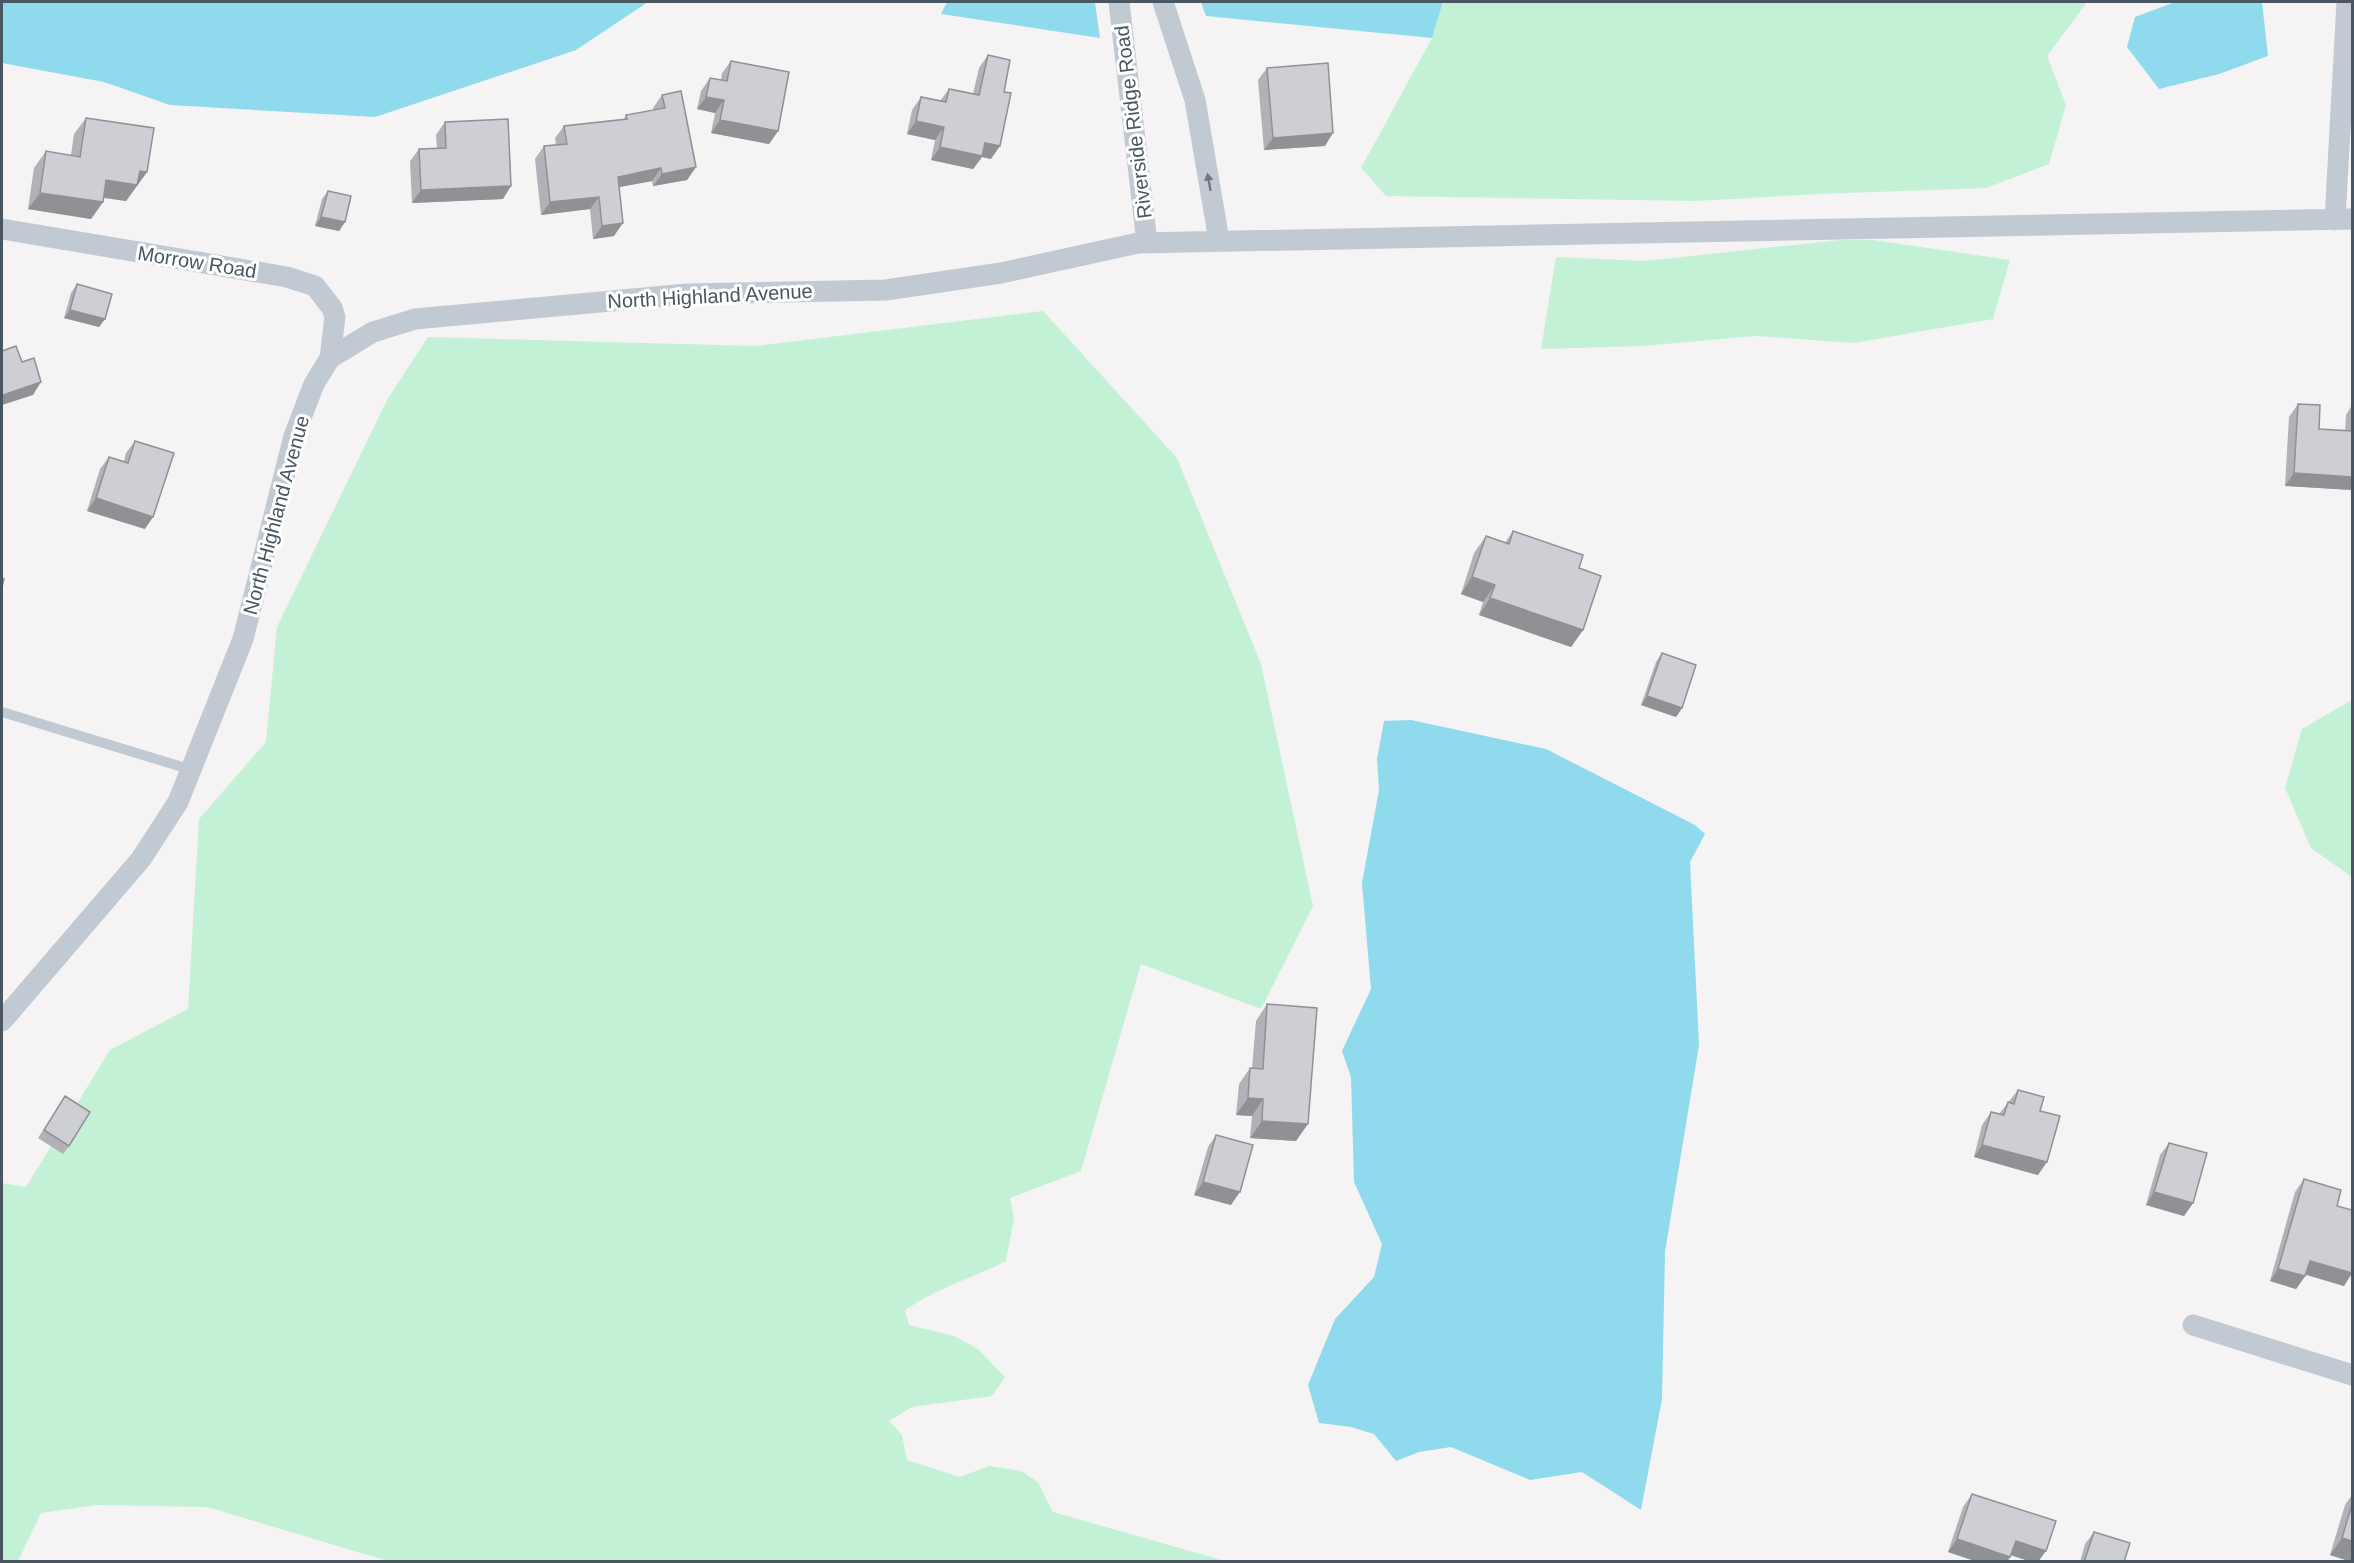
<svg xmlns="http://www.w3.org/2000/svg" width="2354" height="1563" font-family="Helvetica,sans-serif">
<rect width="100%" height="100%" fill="#f5f3f3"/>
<path fill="#c3f1d5" d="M1443,2H2087L2047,56L2066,105L2049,164L1986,188L1819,194L1695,201L1386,196L1361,168L1432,38Z
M1840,240H1873L2010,260L1993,319L1853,343L1756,336L1642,346L1541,349L1556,257L1645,261Z
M1043,311L1177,458L1261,664L1313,906L1261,1009L1141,964L1081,1171L1010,1198L1014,1218L1006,1261C973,1278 935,1289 905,1310L909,1325L954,1336L978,1349L1005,1377L992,1396L912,1407L889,1421L902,1435L907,1460L960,1477L989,1466L1021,1471L1038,1482L1053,1512L1225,1561H388L207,1507L97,1505L41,1513L18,1561H2V1183L26,1187L110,1050L188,1009L199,819L266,742L277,627L387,400L428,337L756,346Z
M2352,700V877L2311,848L2285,788L2302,729Z"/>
<path fill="#90daee" d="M2,2H648L576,50L375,117L170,105L104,82L2,63Z
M947,2H1095L1100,38L941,14Z
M1201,2H1443L1432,38L1206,16Z
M2175,2H2262L2268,56L2219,74L2159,89L2127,47L2135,17Z
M1411,720L1546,749L1695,825L1705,834L1690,862L1699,1045L1665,1252L1662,1399L1641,1510L1582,1472L1530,1480L1451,1447L1419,1452L1396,1461L1374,1434L1351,1427L1319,1423L1308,1385L1335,1319L1374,1277L1382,1244L1354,1182L1351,1077L1342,1051L1371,989L1362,883L1379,790L1377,759L1384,721Z"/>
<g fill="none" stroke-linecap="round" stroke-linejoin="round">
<path stroke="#c1cad2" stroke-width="10" d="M2,712L192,770"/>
<path stroke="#c1cad2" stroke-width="21" d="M1119,2L1147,243
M1163,2L1195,100L1219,240
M2335,220L2347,2
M2,229L287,277L315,286L332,308L335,317L330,358
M2,1021L141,859L178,802L243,639L294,436L314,384L330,358L373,332L415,319L687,294L886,290L1001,273L1138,243L2352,219
M2193,1325L2352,1375"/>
</g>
<path fill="#b0b2b7" d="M988,55L991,159L982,157L973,169L931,160L935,140L907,134L912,110L921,97L940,101L949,89L973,94L979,68Z
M731,61L778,131L769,144L711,133L715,113L697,109L701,91L710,78L721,80L722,73Z
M1267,68L1325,146L1264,150L1258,80Z
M662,95L696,167L687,180L653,186L652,181L619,187L614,236L593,239L590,209L541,215L535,159L544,146L556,145L555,138L564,126L624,119L626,115L654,110L653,108Z
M86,118L147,172L126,201L103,198V202L91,219L28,209L34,168L46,151L71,155L74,134Z
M445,122L503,199L412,203L410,161L419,149L437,148L436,135Z
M328,191L345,222L339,231L315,226L322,199Z
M77,284L105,319L99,327L64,318L71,293Z
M2298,404L2319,429L2345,431L2346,415L2352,405V490L2285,486L2289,417Z
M135,441L145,529L87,511L100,469L109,457L124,461L126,453Z
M1513,531L1579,568L1583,630L1571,647L1479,615L1483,602L1461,594L1474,553L1486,536L1505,543Z
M1662,653L1682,708L1676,717L1641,705L1656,662Z
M1267,1004L1296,1141L1250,1138L1252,1116L1236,1115L1239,1084L1250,1068H1252L1256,1021Z
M2018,1090L2040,1111L2038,1175L1974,1157L1982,1125L1991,1112L1999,1114Z
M65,1096L69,1146L63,1154L38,1138Z
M1216,1135L1231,1205L1194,1195L1208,1147Z
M2169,1143L2193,1203L2184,1216L2146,1205L2160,1155Z
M2304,1179L2337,1206L2352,1273L2344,1286L2306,1275L2296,1289L2270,1281L2295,1192Z
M1972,1494L2038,1562H2032L2011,1555L2007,1562H1978L1948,1552L1963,1507Z
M2352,1495V1562L2330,1555L2345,1505Z
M2094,1532L2124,1562H2080L2085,1544Z"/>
<path fill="#909195" d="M706,97L724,100L715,113L697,109Z
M720,120L778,131L769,144L711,133Z
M916,121L944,127L935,140L907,134Z
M1333,133L1325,146L1264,150L1273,138Z
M985,143L1000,146L991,159L982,157L973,169L931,160L940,147Z
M696,167L687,180L653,186L662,174Z
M661,168L652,181L609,189L618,177Z
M140,171L147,172L126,201L95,196L106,180Z
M511,186L503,199L412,203L421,190Z
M40,193L103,202L91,219L28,209Z
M599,197L590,209L541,215L550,202Z
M321,217L345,222L339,231L315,226Z
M623,223L614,236L593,239L602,226Z
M70,310L105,319L99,327L64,318Z
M41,382L33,395L2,405V396L3,395Z
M2294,473L2352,477V490L2285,486Z
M96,498L153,517L145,529L87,511Z
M1472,577L1495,585L1483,602L1461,594Z
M1490,598L1583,630L1571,647L1479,615Z
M1647,696L1682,708L1676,717L1641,705Z
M1248,1098L1263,1099L1252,1116L1236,1115Z
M1262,1121L1308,1124L1296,1141L1250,1138Z
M1982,1145L2047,1162L2038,1175L1974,1157Z
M1203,1182L1240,1192L1231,1205L1194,1195Z
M2154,1192L2193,1203L2184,1216L2146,1205Z
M2310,1261L2352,1273L2344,1286L2301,1273Z
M2278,1269L2305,1276L2296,1289L2270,1281Z
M2342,1538L2352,1541V1562L2330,1555Z
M1957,1539L2010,1557L2007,1562H1978L1948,1552Z
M2016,1541L2046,1551L2038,1562H2032L2007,1554Z"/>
<path fill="#cdcfd5" stroke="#909195" stroke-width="1.5" d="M988,55L1010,60L1004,92L1011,93L1000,146L985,143L982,156L940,147L944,127L916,121L921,97L946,102L949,89L979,95Z
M731,61L789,72L778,131L720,120L724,100L706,97L710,78L727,81Z
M1328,63L1333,133L1273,138L1267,68Z
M681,91L696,167L662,174L661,168L618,177L623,223L602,226L599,197L550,202L544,146L567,144L564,126L627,119L626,115L665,108L662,95Z
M86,118L154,128L147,172L140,171L137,185L106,180L103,202L40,193L46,151L80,157Z
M508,119L511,186L421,190L419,149L446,148L445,122Z
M328,191L351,196L345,222L321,217Z
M77,284L112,294L105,319L70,310Z
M16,346L22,362L34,358L41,382L3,395L4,400L2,401V351Z
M2298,404L2320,405L2319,429L2352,431V477L2294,473Z
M135,441L174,453L153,517L96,498L109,457L128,463Z
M1513,531L1583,555L1579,568L1601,576L1583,630L1490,598L1495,585L1472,577L1486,536L1509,544Z
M2,578L4,579L2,587Z
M1662,653L1696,665L1682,708L1647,696Z
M1267,1004L1317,1008L1308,1124L1262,1121L1263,1099L1248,1098L1250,1068L1263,1069Z
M2018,1090L2044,1097L2040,1111L2060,1116L2047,1162L1982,1145L1991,1112L2004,1115L2008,1102L2014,1104Z
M65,1096L90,1112L69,1146L44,1130Z
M1216,1135L1253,1145L1240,1192L1203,1182Z
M2169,1143L2207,1153L2193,1203L2154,1192Z
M2304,1179L2341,1190L2337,1206L2352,1210V1273L2310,1261L2305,1276L2278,1269Z
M1972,1494L2056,1521L2046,1551L2016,1541L2010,1557L1957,1539Z
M2352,1504V1541L2342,1538Z
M2094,1532L2130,1543L2124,1562H2084Z"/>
<defs><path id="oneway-solid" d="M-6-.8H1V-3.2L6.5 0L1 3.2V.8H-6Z" transform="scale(1.5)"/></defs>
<use fill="#6e7983" href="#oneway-solid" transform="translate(1209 182) rotate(-100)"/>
<g text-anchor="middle" stroke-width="6" stroke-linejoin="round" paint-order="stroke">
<g font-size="20" fill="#4a5661" stroke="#fff">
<text transform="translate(1133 122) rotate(-97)" y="7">Riverside Ridge Road</text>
<text transform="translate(197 262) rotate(9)" y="7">Morrow Road</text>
<text transform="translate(710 296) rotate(-3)" y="7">North Highland Avenue</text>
<text transform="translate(276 515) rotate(-75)" y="7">North Highland Avenue</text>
</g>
</g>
<rect width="2354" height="1563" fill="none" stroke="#4a5661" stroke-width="6"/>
</svg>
